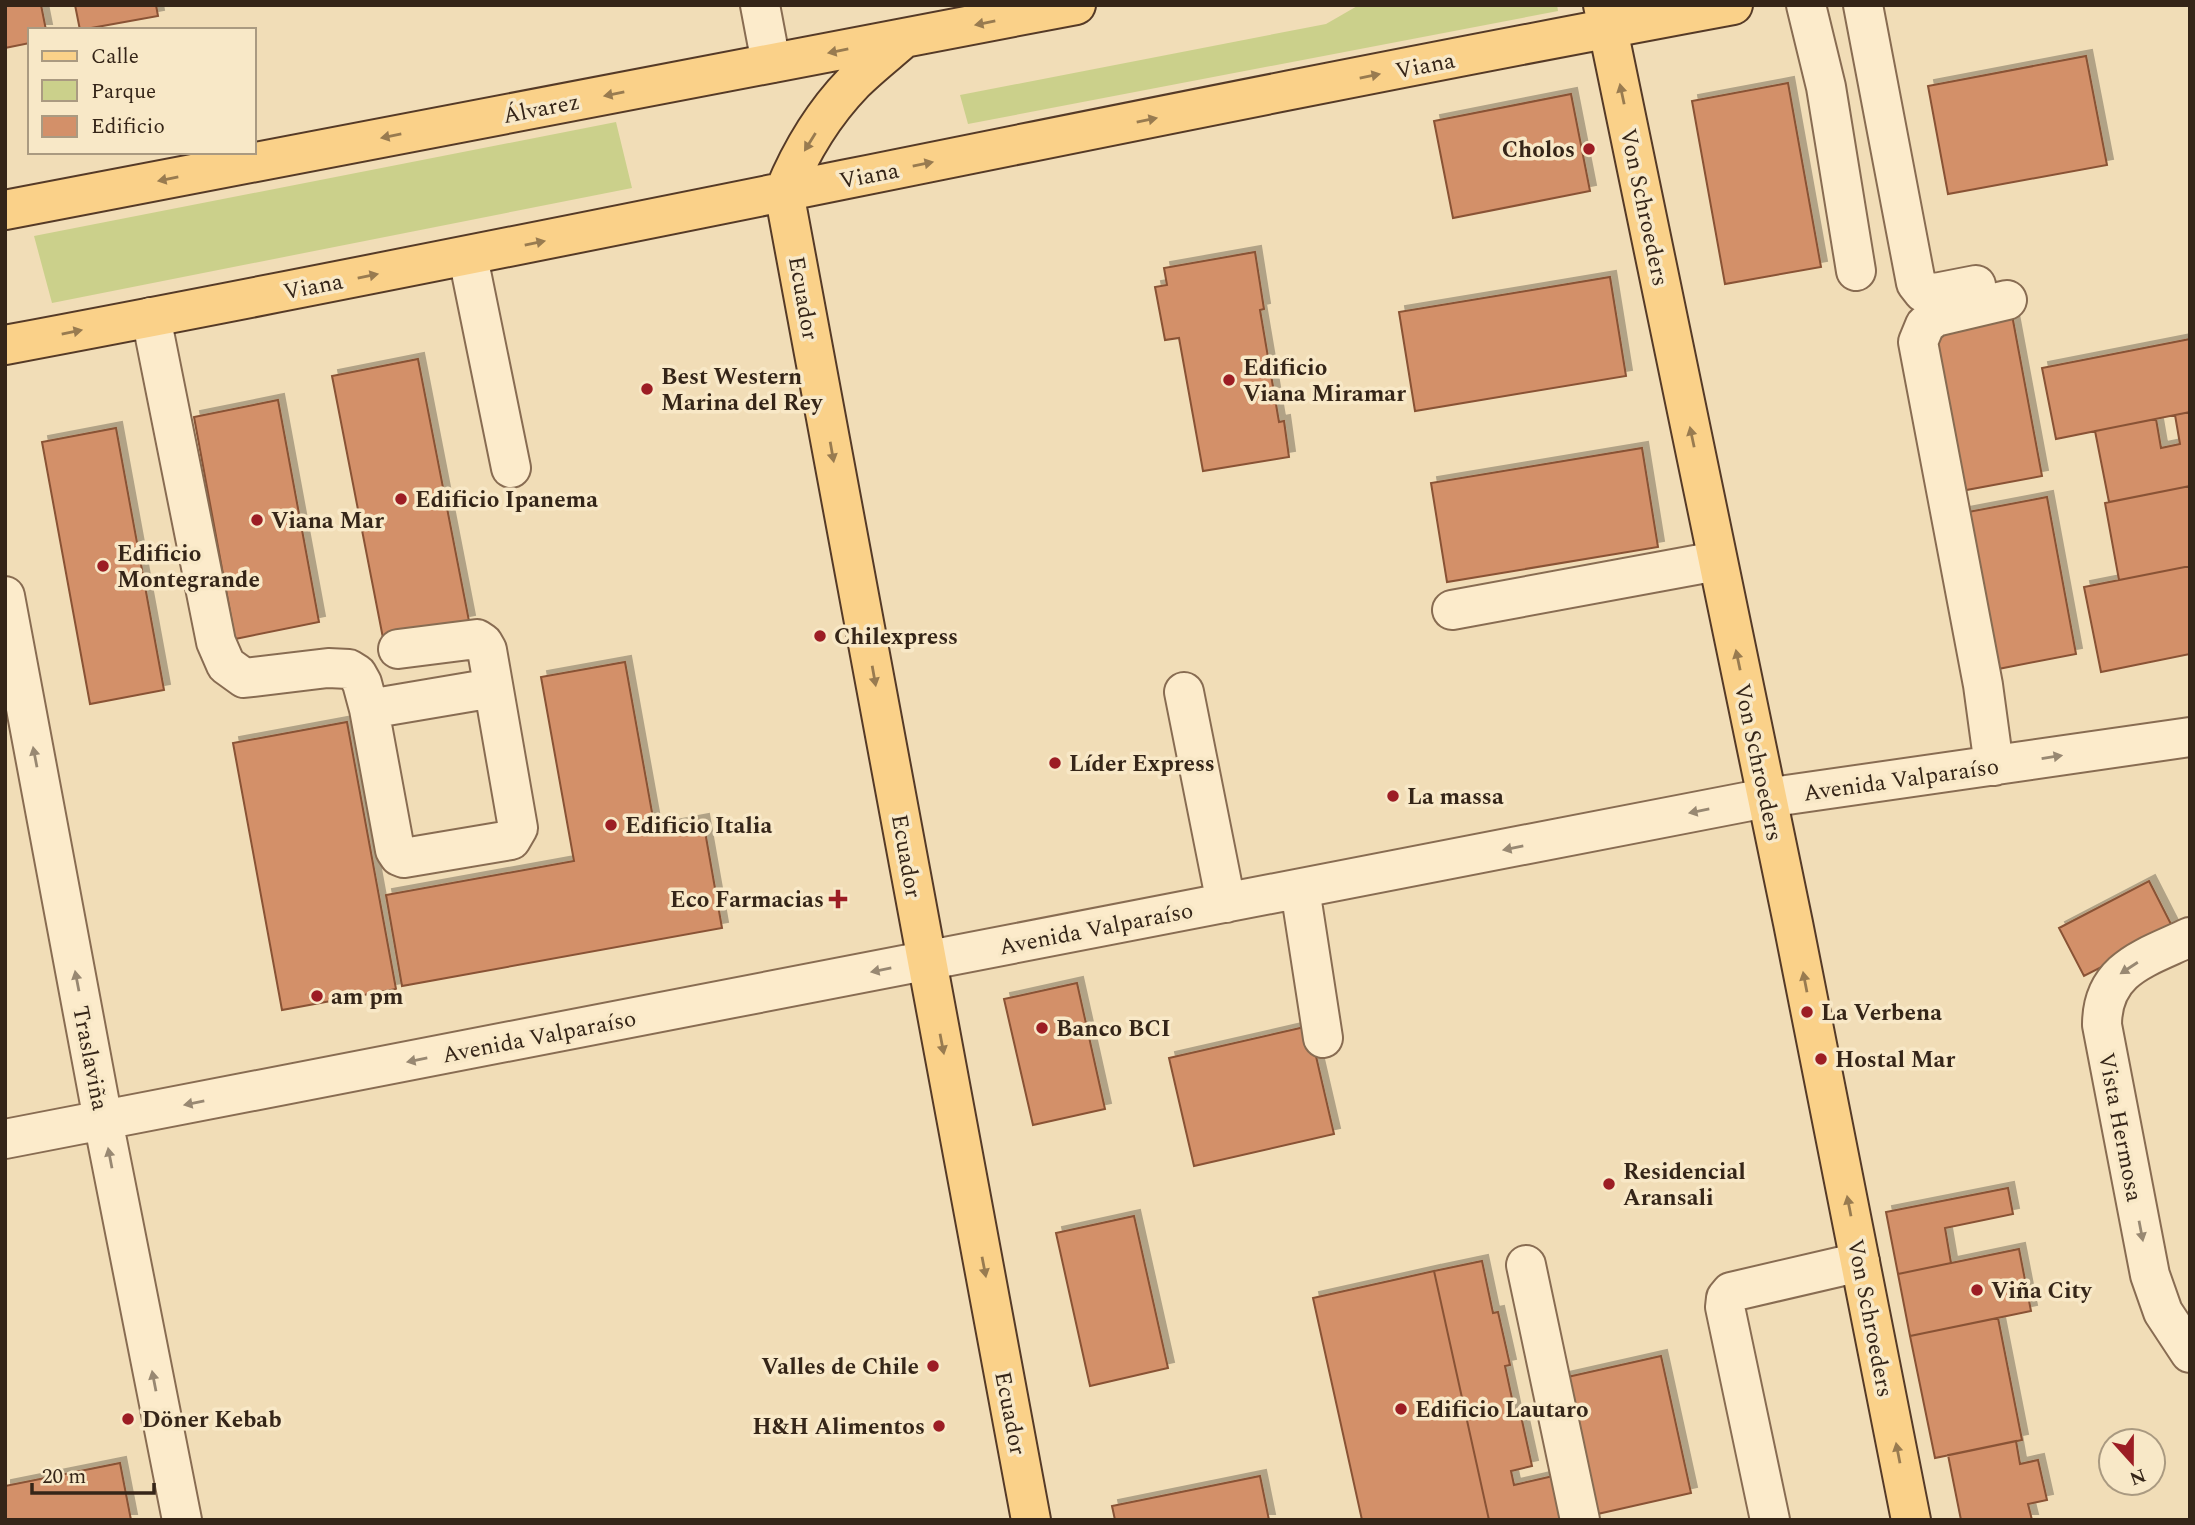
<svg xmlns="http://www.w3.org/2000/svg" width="2195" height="1525" font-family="Spectral,serif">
<defs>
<filter id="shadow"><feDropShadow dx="6" dy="-6" stdDeviation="0" flood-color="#0004"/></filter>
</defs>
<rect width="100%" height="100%" fill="#f1ddb7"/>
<path fill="#cbd08b" d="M1359,5H1557L1558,11L968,124L960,95L1326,24Z
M616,122L632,188L52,303L34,236Z"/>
<path fill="#d39069" stroke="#895235" stroke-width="2" filter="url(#shadow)" d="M5,5H41L46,30H30V43L5,48Z
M75,5H156L158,16L80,30Z
M2086,56L2107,165L1948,194L1928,86Z
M1788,83L1821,267L1725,284L1692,101Z
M1571,94L1590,191L1453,218L1434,121Z
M1255,252L1264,309L1260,310L1279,422L1284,421L1289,457L1203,471L1179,338L1165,340L1155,287L1167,285L1164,268Z
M1610,277L1626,376L1415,411L1399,312Z
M2012,315L2042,476L1961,491L1931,330Z
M2190,339V412L2056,439L2042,368Z
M418,359L469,621L383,638L332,376Z
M278,400L319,622L235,639L194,417Z
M2190,412V486L2109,502L2095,431L2156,419L2161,448L2180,444L2175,415Z
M116,428L164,690L90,704L42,442Z
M1642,448L1658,547L1447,582L1431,483Z
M2190,486V566L2119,580L2105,503Z
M2047,497L2076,654L1993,670L1963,513Z
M2190,566V654L2101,672L2084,587Z
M625,662L655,829L703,820L722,928L402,986L386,895L574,861L541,677Z
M347,722L396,989L282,1010L233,743Z
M2149,881L2174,930L2084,976L2059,928Z
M1077,983L1105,1109L1033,1125L1004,999Z
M1309,1026L1334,1134L1194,1166L1169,1058Z
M2008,1188L2013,1214L1945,1228L1951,1263L1898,1274L1886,1212Z
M1134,1216L1168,1368L1090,1386L1056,1233Z
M2019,1249L2031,1311L1910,1336L1898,1274Z
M1482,1261L1493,1313L1498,1312L1510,1365L1505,1366L1516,1417L1521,1416L1532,1466L1511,1471L1514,1485L1562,1474L1569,1520H1489L1434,1271Z
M1434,1271L1489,1520H1362L1313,1298Z
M1998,1318L2022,1440L1935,1458L1910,1336Z
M1661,1356L1691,1493L1593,1515L1563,1378Z
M2016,1441L2020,1464L2038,1460L2047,1500L2028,1504L2032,1520H1961L1948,1455Z
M120,1463L131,1520H5V1486Z
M1260,1476L1269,1520H1115L1112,1506Z"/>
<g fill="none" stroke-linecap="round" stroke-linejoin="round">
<defs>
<path id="minor" d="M760,5L771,63
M1806,5L1826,87L1856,271
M1863,5L1916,283L1923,292L1935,293L1976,285
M468,257L511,468
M151,317L216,642L226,665L244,678L328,668L349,669L357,674L362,683L369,709L395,850L399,856L404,858L511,840L518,828L487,650L483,643L477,639L398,649
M5,596L103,1120L182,1520
M1452,610L1717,561
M1184,692L1226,903
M369,709L493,688
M1994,766L1983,685L1918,342L1925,325L1935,317L2007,300
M1300,889L1323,1038
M2190,937C2146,958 2102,968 2102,1025L2150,1275L2163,1312L2190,1353
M5,1139L1766,798L2190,737
M1526,1265L1580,1520
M1770,1520L1725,1307L1726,1298L1731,1292L1860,1262"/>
<path id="major" d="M1603,5L1793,923L1911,1520
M784,192L1031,1520
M784,192C800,153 824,113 854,82C869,67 887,53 903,39
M5,210L1076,5
M5,345C582,237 1156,112 1733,5"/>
</defs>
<use href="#minor" stroke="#886c52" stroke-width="42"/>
<use href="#major" stroke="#553a27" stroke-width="42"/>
<use href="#minor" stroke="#fcebcb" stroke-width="38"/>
<use href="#major" stroke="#fad189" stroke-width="38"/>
</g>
<defs><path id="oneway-solid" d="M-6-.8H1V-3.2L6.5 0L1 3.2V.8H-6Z" transform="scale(1.75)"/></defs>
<g fill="#987b50">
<use href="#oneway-solid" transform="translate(985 23) rotate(169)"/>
<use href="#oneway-solid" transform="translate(838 51) rotate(169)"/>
<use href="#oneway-solid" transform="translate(1370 76) rotate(-11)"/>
<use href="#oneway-solid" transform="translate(614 94) rotate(169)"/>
<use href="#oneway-solid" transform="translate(1622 94) rotate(-102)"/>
<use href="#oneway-solid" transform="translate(1147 120) rotate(-11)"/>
<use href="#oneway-solid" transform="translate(391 136) rotate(169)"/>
<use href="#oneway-solid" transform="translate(810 142) rotate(122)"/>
<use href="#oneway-solid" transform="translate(923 164) rotate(-11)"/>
<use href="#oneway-solid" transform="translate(168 179) rotate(169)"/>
<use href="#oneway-solid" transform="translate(535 243) rotate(-12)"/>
<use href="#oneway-solid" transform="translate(368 276) rotate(-11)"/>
<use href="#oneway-solid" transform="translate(72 332) rotate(-11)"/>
<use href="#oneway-solid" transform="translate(1692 437) rotate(-102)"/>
<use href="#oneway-solid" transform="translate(832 452) rotate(80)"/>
<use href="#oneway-solid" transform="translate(1738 660) rotate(-102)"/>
<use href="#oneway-solid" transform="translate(874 676) rotate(80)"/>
<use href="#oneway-solid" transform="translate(1805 982) rotate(-101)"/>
<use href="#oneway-solid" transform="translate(942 1044) rotate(79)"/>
<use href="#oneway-solid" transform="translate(1849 1206) rotate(-101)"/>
<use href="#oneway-solid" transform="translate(984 1267) rotate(79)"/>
<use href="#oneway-solid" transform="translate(1898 1453) rotate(-101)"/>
</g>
<g fill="#988872">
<use href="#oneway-solid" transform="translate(35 757) rotate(-101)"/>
<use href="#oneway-solid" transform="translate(2052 757) rotate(-9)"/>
<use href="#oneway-solid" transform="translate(1699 811) rotate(169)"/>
<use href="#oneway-solid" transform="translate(1513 848) rotate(169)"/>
<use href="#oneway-solid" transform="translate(2129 968) rotate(147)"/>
<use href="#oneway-solid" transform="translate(881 970) rotate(169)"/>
<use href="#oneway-solid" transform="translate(77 981) rotate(-101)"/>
<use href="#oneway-solid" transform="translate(417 1060) rotate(169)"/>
<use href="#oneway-solid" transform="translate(194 1103) rotate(169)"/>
<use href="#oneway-solid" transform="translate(110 1158) rotate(-101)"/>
<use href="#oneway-solid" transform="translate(2141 1231) rotate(79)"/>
<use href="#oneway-solid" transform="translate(154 1381) rotate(-101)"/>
</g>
<g fill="#9c1d24" stroke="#f8e8c7" stroke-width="2.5">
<circle cx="1589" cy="149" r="7"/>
<circle cx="1229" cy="380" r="7"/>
<circle cx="647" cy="389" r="7"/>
<circle cx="401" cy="499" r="7"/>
<circle cx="257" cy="520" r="7"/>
<circle cx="103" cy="566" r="7"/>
<circle cx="820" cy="636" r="7"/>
<circle cx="1055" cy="763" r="7"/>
<circle cx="1393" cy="796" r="7"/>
<circle cx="611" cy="825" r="7"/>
<path d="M834.5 888.5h7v7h7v7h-7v7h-7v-7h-7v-7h7z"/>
<circle cx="317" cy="996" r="7"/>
<circle cx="1807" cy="1012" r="7"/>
<circle cx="1042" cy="1028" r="7"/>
<circle cx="1821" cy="1059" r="7"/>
<circle cx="1609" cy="1184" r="7"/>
<circle cx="1977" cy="1290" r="7"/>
<circle cx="933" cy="1366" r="7"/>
<circle cx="1401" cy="1409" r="7"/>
<circle cx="128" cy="1419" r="7"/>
<circle cx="939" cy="1426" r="7"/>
</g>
<g text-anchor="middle" stroke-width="7" stroke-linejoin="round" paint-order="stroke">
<g font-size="23" fill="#352518" stroke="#f8e8c7">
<text transform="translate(1425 65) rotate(-11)" y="8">Viana</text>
<text transform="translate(541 108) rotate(-11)" y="8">Álvarez</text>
<text transform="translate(869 175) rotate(-11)" y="8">Viana</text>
<text transform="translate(1645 207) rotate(78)" y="8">Von Schroeders</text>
<text transform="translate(313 286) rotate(-11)" y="8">Viana</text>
<text transform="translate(804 298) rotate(80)" y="8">Ecuador</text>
<text transform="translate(1759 762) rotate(78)" y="8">Von Schroeders</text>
<text transform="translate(1901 779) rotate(-8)" y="8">Avenida Valparaíso</text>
<text transform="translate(907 856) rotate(80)" y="8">Ecuador</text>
<text transform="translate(1096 928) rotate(-11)" y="8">Avenida Valparaíso</text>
<text transform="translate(539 1036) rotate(-11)" y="8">Avenida Valparaíso</text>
<text transform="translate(91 1058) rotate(79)" y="8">Traslaviña</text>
<text transform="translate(2121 1127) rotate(79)" y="8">Vista Hermosa</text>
<text transform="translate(1871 1318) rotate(79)" y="8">Von Schroeders</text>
<text transform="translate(1011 1413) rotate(79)" y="8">Ecuador</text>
</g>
<g font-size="23" font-weight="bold" fill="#352518" stroke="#f8e8c7" text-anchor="start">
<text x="1575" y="157" text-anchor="end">Cholos</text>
<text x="1243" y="375">Edificio<tspan x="1243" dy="26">Viana Miramar</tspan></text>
<text x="661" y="384">Best Western<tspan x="661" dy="26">Marina del Rey</tspan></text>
<text x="415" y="507">Edificio Ipanema</text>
<text x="271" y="528">Viana Mar</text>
<text x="117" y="561">Edificio<tspan x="117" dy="26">Montegrande</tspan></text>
<text x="834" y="644">Chilexpress</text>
<text x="1069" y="771">Líder Express</text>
<text x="1407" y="804">La massa</text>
<text x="625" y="833">Edificio Italia</text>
<text x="824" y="907" text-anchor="end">Eco Farmacias</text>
<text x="331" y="1004">am pm</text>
<text x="1821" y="1020">La Verbena</text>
<text x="1056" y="1036">Banco BCI</text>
<text x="1835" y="1067">Hostal Mar</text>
<text x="1623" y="1179">Residencial<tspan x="1623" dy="26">Aransali</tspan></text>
<text x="1991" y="1298">Viña City</text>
<text x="919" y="1374" text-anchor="end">Valles de Chile</text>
<text x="1415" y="1417">Edificio Lautaro</text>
<text x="142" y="1427">Döner Kebab</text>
<text x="925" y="1434" text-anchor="end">H&amp;H Alimentos</text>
</g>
</g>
<rect width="2195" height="1525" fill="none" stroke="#352518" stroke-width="14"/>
<rect x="28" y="28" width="228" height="126" fill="#f8e8c7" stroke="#aa9a81" stroke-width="2"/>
<rect x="42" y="51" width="35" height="10" fill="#fad189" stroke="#aa9a81" stroke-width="2"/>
<text x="91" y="63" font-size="21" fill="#352518">Calle</text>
<rect x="42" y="80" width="35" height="21" fill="#cbd08b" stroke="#aa9a81" stroke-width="2"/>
<text x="91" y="98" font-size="21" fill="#352518">Parque</text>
<rect x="42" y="116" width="35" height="21" fill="#d39069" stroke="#aa9a81" stroke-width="2"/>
<text x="91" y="133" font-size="21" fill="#352518">Edificio</text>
<g transform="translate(2132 1462) rotate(159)"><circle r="33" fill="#f8e8c7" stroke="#aa9a81" stroke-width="2"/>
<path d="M0-5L12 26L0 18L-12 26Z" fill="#9c1d24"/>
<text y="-10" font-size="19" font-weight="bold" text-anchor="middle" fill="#352518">N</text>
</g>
<path d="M32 1483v10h122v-10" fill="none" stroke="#352518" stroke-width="3.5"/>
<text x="42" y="1483" font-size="21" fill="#352518" stroke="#f8e8c7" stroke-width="5" paint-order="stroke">20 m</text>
</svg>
